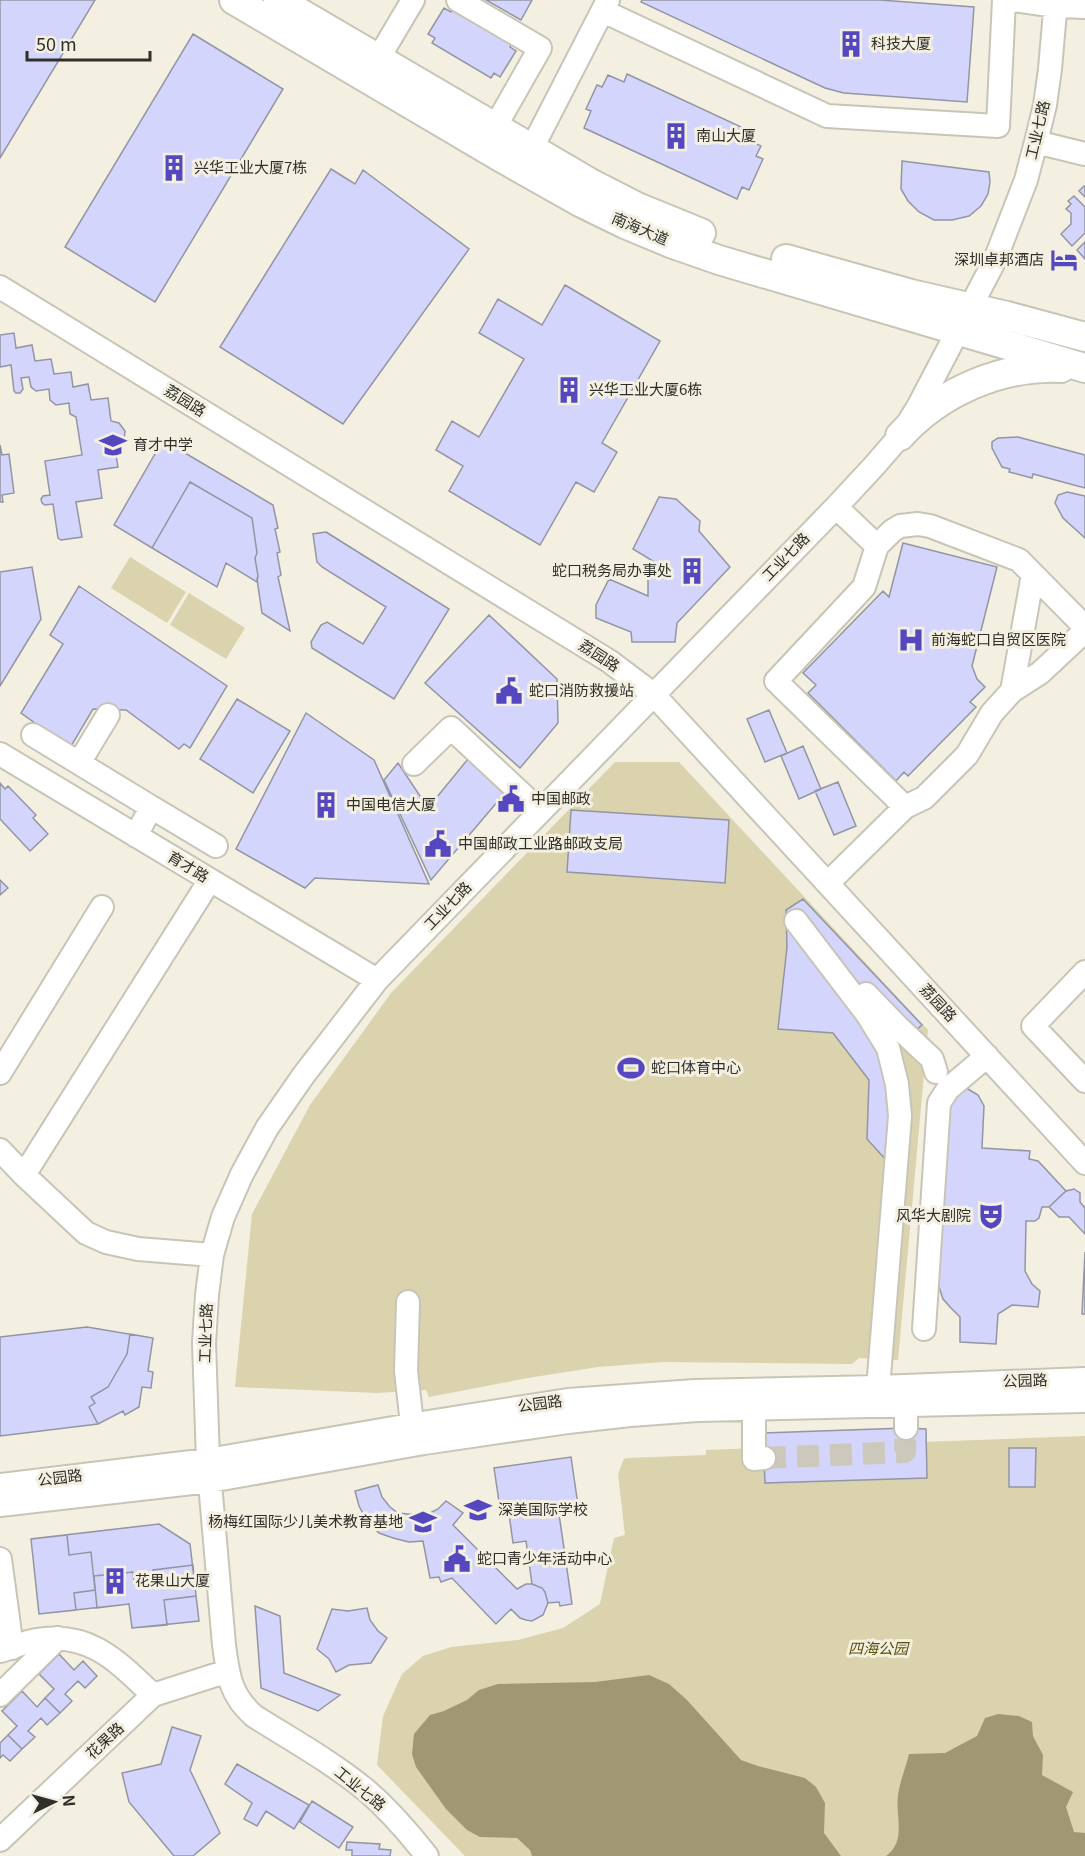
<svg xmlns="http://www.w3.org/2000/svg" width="1085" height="1856" font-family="Georgia,'Noto Sans SC',serif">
<rect width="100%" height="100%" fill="#f3f0e1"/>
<path fill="#dbd2ae" d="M130,557L186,592L167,623L111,588Z
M189,593L245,628L226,659L170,625Z
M615,762H679L928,1030L898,1360L859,1358L852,1364L663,1362L598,1367L528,1378L429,1397L426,1390L377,1393L235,1387L252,1214L310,1105L391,993Z
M1085,1436V1856H465L377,1765L383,1716L402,1674L423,1656L451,1647L518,1640L563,1628L600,1604L614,1538L625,1535L618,1474L624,1459L628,1458L706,1455V1450Z"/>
<path fill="#a19873" d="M649,1675L669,1684L687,1700L741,1760L758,1766L805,1778L816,1787L825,1803L824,1833L841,1856H532L530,1850L517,1838L480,1837L467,1830L446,1809L416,1767L412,1754L414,1734L430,1715L444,1711L467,1700L479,1690L498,1684L595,1682Z
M998,1714L1019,1716L1032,1722L1033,1736L1043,1755L1042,1775L1073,1792L1066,1807L1074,1832L1085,1833V1856H886C907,1841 895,1816 898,1795C900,1781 906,1767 909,1754L945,1753L977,1736L985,1718Z"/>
<path fill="#d3d5fc" stroke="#9495a2" stroke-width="1.5" d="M0,0H95L0,158Z
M486,0H532L521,20Z
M642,0H880L974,7L967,102L844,93L825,88L641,2Z
M454,7L513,42L510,47L516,51L500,77L494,73L491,78L432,43L435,38L428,34L444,8L451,12Z
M193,34L283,89L155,302L65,247Z
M627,74L752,132L748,140L761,146L756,156L763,159L749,190L742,187L737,199L584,128L591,111L586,109L597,85L602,87L608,75L624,82Z
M902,161L989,172L990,182L988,194L981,206L969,216L952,220H934L919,212L908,201L901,189Z
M331,169L355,184L363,170L469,249L343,424L220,347Z
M1084,186L1085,187V197L1079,191Z
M1074,196L1085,207V233L1072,246L1061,234L1071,224V213L1066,209L1071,204L1068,201Z
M1085,242V259L1077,250Z
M565,285L660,341L602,443L617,452L594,492L576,482L540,545L449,491L463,466L436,450L452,421L479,437L524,359L479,333L498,299L542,325Z
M14,333L16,348L32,345L35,361L51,359L54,374L71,372L73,387L88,384L91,400L108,398L111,421L119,423L125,431L124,440L122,444L115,449L118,467L98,470L102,498L76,502L82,537L61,540L58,538L53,504L45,505L42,503L41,499L43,496L50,495L45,461L82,455L76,417L70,414L69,403L56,405L50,400L49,389L36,391L31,387L29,377L21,378L23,389L20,393H16L14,391L11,365L0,367V335Z
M1018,437L1085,455V488L1033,474L1032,478L1009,472L1010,469L1002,467L992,448V442L998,438Z
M163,440L273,505L278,528L275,529L280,552L277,553L281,575L278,577L290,631L262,613L257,579L258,576L255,558L257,553L252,518L190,482L152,548L114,525Z
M0,445L2,455L9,454L14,493L2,495L3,502H0Z
M190,482L252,518L257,553L255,558L258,576L257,582L226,563L217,587L152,548Z
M1067,492L1085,496V538L1063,518L1055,503L1058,495Z
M659,497L676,499L700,521L699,531L730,567L677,623L675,642H632L631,632L596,618V605L609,579L648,596V577L655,576L661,566L633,549Z
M326,532L449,609L394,699L312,648L311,642L321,625L327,622L363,644L386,607L322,567L317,562L313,534Z
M903,543L997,567L972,666L977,679L985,687L970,702L976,707L908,776L904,772L896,781L808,693L816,685L803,673L883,591L889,597Z
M32,567L41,619L0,686V572Z
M79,586L227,686L190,748L184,744L179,749L126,710L93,709L70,748L21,713L63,644L50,635Z
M489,615L557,679L558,723L520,768L425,683Z
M237,699L290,731L253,793L200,759Z
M769,710L787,753L765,762L747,719Z
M306,713L374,760L429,884L315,878L305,888L236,849Z
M803,746L821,789L799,799L781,756Z
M468,759L504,794L431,880L384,780L398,763L428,808Z
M838,782L856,826L834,835L815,791Z
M0,783L5,789L8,786L36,815L33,818L48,834L30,851L0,819Z
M571,810L729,820L725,883L567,872Z
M0,880L8,888L0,895Z
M803,899L922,1025L886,1056L899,1163L887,1161L867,1139L869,1080L833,1033L778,1029L787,947L786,910Z
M968,1089L978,1095L984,1106L982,1148L1030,1151L1029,1159L1038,1161L1066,1191L1049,1207H1042L1039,1218L1035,1221H1026L1025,1271L1032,1284L1040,1291L1038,1307L1012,1305L998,1314L996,1344L960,1342V1317L951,1308L943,1299L939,1287L938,1274L948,1100L956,1092Z
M1074,1189L1080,1193V1202L1085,1208V1234L1069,1217H1059L1049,1207L1066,1191Z
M1085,1252V1314H1082Z
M87,1327L153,1338L148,1371L153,1372L151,1388L142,1387L139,1407L125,1415L123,1411L98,1424L0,1436V1337Z
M130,1334L153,1338L148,1371L153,1372L151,1388L142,1387L139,1407L125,1415L123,1411L98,1424L89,1407L95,1403L91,1397L108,1387L127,1354Z
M906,1428L926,1429L927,1478L765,1483L763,1433Z
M1009,1448H1036L1035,1487H1009Z
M571,1457L578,1505L558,1507L572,1604L560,1606L559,1602L548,1603L545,1592L542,1588L532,1584L526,1541L513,1543L509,1514L501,1515L494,1468Z
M378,1485L382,1497L390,1507L398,1513L418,1515L428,1514L438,1509L446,1501L463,1513L453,1525L517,1589L526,1584H532L542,1588L545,1592L548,1603L543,1615L532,1621L526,1620L520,1618L511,1609L496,1624L452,1578L441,1582L439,1577L430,1578L423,1541L409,1542L393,1538L379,1533L367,1521L359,1506L355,1491Z
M159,1524L190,1544L199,1621L132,1628L129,1604L39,1614L31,1539Z
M67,1535L69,1555L91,1552L95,1590L74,1593L76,1610L39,1614L31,1539Z
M193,1565L196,1596L164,1600L167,1625L132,1628L129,1604L97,1608L94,1576L133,1572L134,1581L155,1579L153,1570Z
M255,1606L280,1616L284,1673L340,1695L318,1711L261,1688Z
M367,1608L370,1620L378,1631L387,1638L371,1663L349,1665L336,1672L329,1659L317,1649L332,1609L348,1611Z
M59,1654L74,1670L83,1661L97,1676L85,1688L78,1681L65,1694L72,1701L60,1713L45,1698L54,1689L39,1674Z
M22,1691L37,1707L45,1698L60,1713L47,1725L41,1718L28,1731L35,1737L22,1749L8,1735L17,1726L2,1711Z
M172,1727L201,1736L190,1770L220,1833L193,1856H174L129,1802L122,1773L161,1764Z
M8,1735L22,1749L10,1761L3,1755L0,1758V1743Z
M237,1764L309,1805L294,1829L266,1811L257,1826L244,1819L252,1803L225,1784Z
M312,1801L353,1827L339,1848L300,1822Z
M347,1842L380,1844L379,1849L391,1850L390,1856H352V1850H346Z"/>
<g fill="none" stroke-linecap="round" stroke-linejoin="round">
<path stroke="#ccc9bc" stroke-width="22" stroke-dasharray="22 11" stroke-linecap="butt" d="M764,1458L905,1452L906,1428"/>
<defs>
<path id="minor" d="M458,0L540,48L495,127
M1013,0L1056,6L1085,7
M603,11L827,116L998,126L1004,0
M378,59L413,0
M1036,142L1085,154
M532,148L608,0
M0,287L609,661L653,694L1085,1163
M836,507L877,546
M1012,691L1033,574
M33,735L151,807L136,836
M0,754L377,980
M79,763L108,715
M414,764L451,728L540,811
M151,807L216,846
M905,807L776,681L864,587L877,546L892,531L900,526L918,524L930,526L1019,560L1085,627
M828,883L905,807L924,798L967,755L992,713L1012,691L1040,673L1085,631
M796,921L867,1014L888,1048L897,1084L900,1116L877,1401
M1085,972L1033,1026L1085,1081
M866,994L899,1028L932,1059L936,1072
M0,1073L102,907
M0,1150L24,1175L86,1233L106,1242L138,1249L212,1255
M24,1175L210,880
M408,1302L406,1371L412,1424
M924,1329L939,1103L948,1089L987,1056
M754,1408V1459L764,1458
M906,1428V1405
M0,1485L208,1460L422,1423L568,1400L695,1391L878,1387L1085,1379
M0,1505L210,1481L424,1443L568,1422L630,1415L698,1410L1085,1401
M0,1559L12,1648
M0,1651C12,1648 24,1642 36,1640C90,1631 117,1661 153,1695
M0,1695L58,1638
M0,1840L153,1695L228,1671
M427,1856C409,1833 389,1810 367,1791C332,1762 292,1740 254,1716C230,1695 228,1675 224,1645L208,1460L204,1343L207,1295L212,1255L223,1217L242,1174L267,1128L303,1076L377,980L836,507L875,465L900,436L918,407L995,260L1026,180L1036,142L1045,105L1050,69L1056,0"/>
<path id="major" d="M234,0L502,158L582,203L625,224L673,244L719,260L1085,368
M278,0L592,184L637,207L701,233
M786,259L911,294L1007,316L1085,337
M900,436C940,392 1001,365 1061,368"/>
</defs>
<use href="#minor" stroke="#c8c5b7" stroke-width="26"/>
<use href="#major" stroke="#c8c5b7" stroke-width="32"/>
<use href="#minor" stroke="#fff" stroke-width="22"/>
<use href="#major" stroke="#fff" stroke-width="28"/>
</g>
<defs>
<symbol id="building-bare" viewBox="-9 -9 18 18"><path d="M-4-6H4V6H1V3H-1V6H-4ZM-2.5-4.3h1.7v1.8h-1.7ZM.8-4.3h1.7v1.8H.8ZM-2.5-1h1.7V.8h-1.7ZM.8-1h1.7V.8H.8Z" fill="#5548bf" stroke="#f3f0e1" stroke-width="2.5" paint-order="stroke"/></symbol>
<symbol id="hotel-bare" viewBox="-9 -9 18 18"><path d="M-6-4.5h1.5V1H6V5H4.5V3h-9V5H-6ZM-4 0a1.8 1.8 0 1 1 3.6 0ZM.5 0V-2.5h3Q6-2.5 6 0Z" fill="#5548bf" stroke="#f3f0e1" stroke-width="2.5" paint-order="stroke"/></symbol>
<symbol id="school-bare" viewBox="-9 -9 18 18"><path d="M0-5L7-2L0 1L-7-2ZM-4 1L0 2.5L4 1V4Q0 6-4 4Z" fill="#5548bf" stroke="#f3f0e1" stroke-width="2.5" paint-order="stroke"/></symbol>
<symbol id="hospital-bare" viewBox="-9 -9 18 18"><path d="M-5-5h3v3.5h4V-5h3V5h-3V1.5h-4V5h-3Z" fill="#5548bf" stroke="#f3f0e1" stroke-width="2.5" paint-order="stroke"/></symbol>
<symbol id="civic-bare" viewBox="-9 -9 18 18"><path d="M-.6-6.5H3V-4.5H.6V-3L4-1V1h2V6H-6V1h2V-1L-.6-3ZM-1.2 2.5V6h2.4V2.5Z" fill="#5548bf" stroke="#f3f0e1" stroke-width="2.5" paint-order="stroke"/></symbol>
<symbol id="stadium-bare" viewBox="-9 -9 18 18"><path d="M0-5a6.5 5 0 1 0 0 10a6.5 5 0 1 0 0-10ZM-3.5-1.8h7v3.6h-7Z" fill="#5548bf" stroke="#f3f0e1" stroke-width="2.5" paint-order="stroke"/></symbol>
<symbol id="theatre-bare" viewBox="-9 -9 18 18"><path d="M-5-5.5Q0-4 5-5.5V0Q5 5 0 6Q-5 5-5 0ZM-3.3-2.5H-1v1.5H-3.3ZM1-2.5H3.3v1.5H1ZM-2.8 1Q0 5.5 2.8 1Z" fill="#5548bf" stroke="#f3f0e1" stroke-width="2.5" paint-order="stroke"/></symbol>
</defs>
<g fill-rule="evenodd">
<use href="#building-bare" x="832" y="25" width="38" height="38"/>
<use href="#building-bare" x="657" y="117" width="38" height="38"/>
<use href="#building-bare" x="155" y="149" width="38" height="38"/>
<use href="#hotel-bare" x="1045" y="241" width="38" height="38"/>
<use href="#building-bare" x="550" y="371" width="38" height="38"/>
<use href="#school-bare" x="94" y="426" width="38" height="38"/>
<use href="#building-bare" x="673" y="552" width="38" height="38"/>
<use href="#hospital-bare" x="892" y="621" width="38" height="38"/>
<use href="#civic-bare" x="490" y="672" width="38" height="38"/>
<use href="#civic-bare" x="492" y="780" width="38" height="38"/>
<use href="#building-bare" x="307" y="786" width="38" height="38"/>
<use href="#civic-bare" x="419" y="825" width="38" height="38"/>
<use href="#stadium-bare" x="612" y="1049" width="38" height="38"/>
<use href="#theatre-bare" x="972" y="1197" width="38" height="38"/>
<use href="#school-bare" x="459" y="1491" width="38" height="38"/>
<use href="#school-bare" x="404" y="1503" width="38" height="38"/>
<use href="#civic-bare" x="438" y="1540" width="38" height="38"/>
<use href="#building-bare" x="96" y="1562" width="38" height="38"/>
</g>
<g text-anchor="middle" stroke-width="6" stroke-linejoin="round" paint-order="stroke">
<g font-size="15" fill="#302f2a" stroke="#f3f0e1" text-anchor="start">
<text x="871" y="49">科技大厦</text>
<text x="696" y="141">南山大厦</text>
<text x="194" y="173">兴华工业大厦7栋</text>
<text x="1044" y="265" text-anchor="end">深圳卓邦酒店</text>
<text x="589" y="395">兴华工业大厦6栋</text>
<text x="133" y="450">育才中学</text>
<text x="672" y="576" text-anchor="end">蛇口税务局办事处</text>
<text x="931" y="645">前海蛇口自贸区医院</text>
<text x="529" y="696">蛇口消防救援站</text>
<text x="531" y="804">中国邮政</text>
<text x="346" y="810">中国电信大厦</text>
<text x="458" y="849">中国邮政工业路邮政支局</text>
<text x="651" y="1073">蛇口体育中心</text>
<text x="971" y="1221" text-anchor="end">风华大剧院</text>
<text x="498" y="1515">深美国际学校</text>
<text x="403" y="1527" text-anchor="end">杨梅红国际少儿美术教育基地</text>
<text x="477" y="1564">蛇口青少年活动中心</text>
<text x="135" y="1586">花果山大厦</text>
</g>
<g font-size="15" fill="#302f2a" stroke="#f3f0e1">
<text transform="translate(1038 130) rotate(-77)" y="5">工业七路</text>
<text transform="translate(640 229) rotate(23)" y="5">南海大道</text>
<text transform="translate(185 401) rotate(32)" y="5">荔园路</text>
<text transform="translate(786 557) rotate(-46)" y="5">工业七路</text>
<text transform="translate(599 656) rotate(33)" y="5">荔园路</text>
<text transform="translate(188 867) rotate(31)" y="5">育才路</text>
<text transform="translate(448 906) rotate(-46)" y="5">工业七路</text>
<text transform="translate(938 1003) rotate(47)" y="5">荔园路</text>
<text transform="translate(206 1333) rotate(-88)" y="5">工业七路</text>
<text transform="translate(1025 1381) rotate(-2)" y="5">公园路</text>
<text transform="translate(540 1404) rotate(-8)" y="5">公园路</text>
<text transform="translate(60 1478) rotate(-7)" y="5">公园路</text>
<text transform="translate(105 1741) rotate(-43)" y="5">花果路</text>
<text transform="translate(360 1789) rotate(39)" y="5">工业七路</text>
</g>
<g font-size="15" font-style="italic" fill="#5d4f0b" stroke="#f3f0e1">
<text x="878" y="1654">四海公园</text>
</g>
</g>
<g transform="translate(54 1802) rotate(85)" stroke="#f3f0e1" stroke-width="4.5" paint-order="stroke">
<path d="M0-4.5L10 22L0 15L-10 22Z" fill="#302f2a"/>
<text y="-9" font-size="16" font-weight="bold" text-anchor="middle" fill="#302f2a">N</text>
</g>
<path d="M27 51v9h123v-9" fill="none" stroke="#302f2a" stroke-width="3"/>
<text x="36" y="51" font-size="18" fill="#302f2a" stroke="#f3f0e1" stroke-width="4.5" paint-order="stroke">50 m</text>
</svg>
